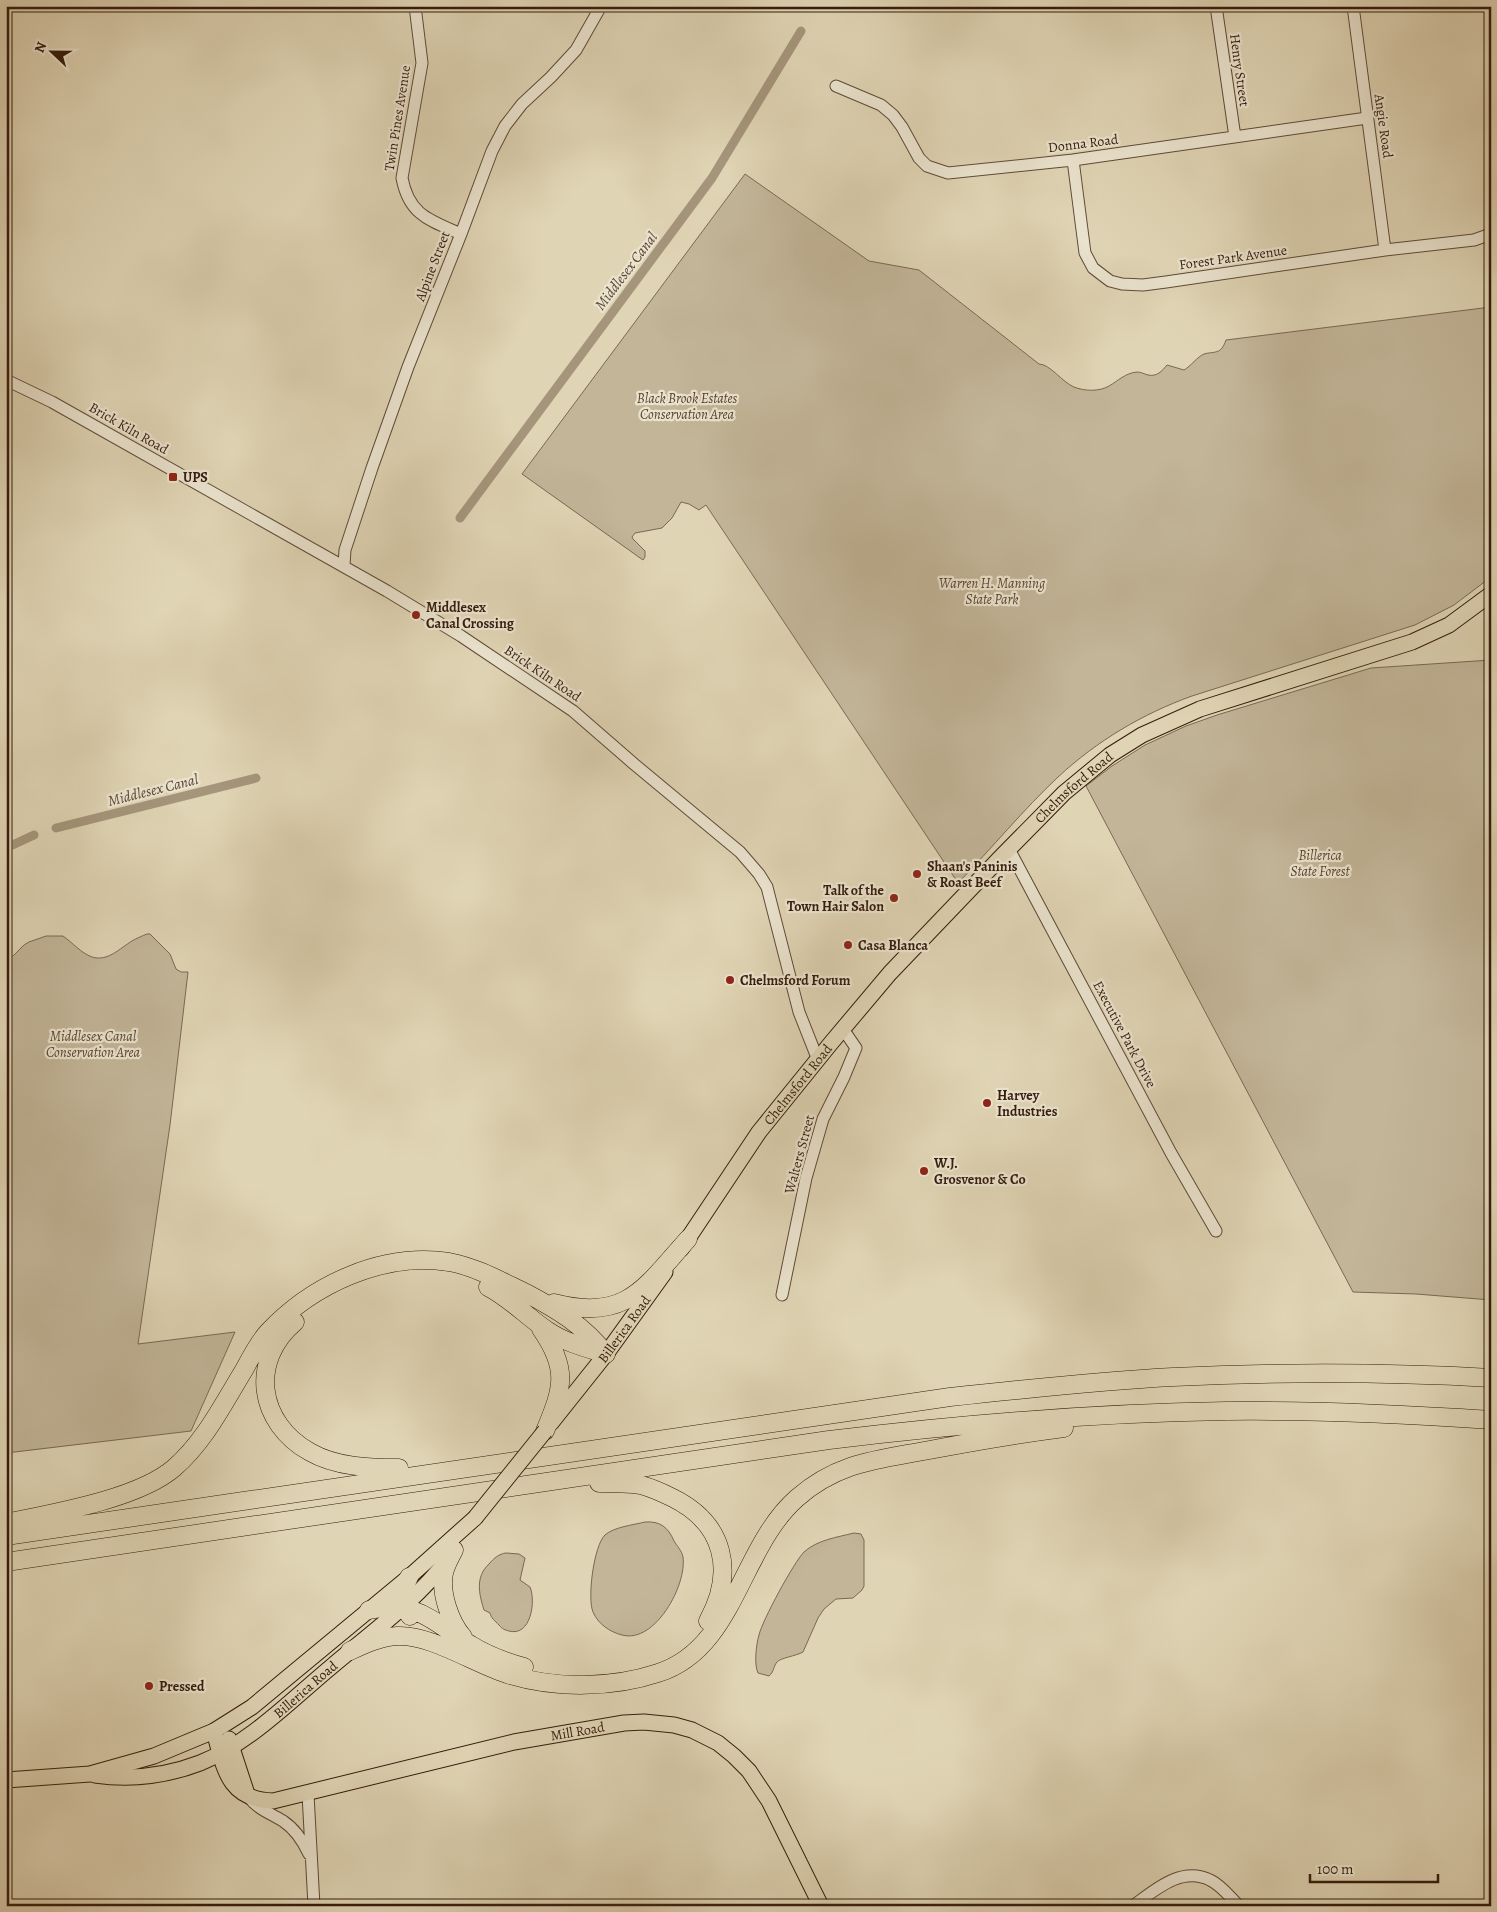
<svg xmlns="http://www.w3.org/2000/svg" width="1497" height="1912" font-family="Alegreya,serif">
<rect width="100%" height="100%" fill="#dfd4b4"/>
<filter id="stains"><feTurbulence type="fractalNoise" baseFrequency=".004" numOctaves="4"/><feColorMatrix values="0 0 0 0 .2 0 0 0 0 .09 0 0 0 0 .02 0 0 0 .5 -.17"/></filter>
<radialGradient id="worn" r=".72"><stop offset=".6" stop-color="#630" stop-opacity="0"/><stop offset="1" stop-color="#630" stop-opacity=".3"/></radialGradient>
<path fill="#c2b598" stroke="#7b6852" d="M745,174L869,261L919,270L1039,364C1050,364 1062,382 1074,387C1084,391 1099,392 1109,386C1118,381 1125,373 1137,372C1141,372 1144,374 1148,375C1157,377 1162,371 1167,365L1184,370C1191,366 1197,357 1204,354C1215,351 1221,355 1226,340L1491,307V577L1454,605L1415,625L1192,696C1142,714 1097,741 1058,777C1023,810 992,848 958,883L706,505L699,510L689,504L681,502L672,518L662,528L635,533L632,537L633,539L645,551V557L643,560L522,474Z
M1491,660V1300L1416,1294L1353,1292L1086,786L1112,766L1145,745L1186,726L1217,715L1371,668Z
M147,934H150L170,954L176,969L181,972H188L170,1125L138,1344L235,1332L191,1431L6,1453V963L24,945L29,942L46,936H63C73,943 81,953 92,957C108,962 120,948 132,941C137,938 142,936 147,934Z
M645,1522C660,1521 668,1527 674,1541C677,1546 682,1551 683,1557C687,1585 655,1644 622,1635C610,1632 598,1624 593,1612C587,1598 594,1545 605,1535C614,1527 633,1525 645,1522Z
M854,1533L861,1534L864,1540V1586L862,1590L853,1598L836,1599L824,1609L818,1618L803,1652C796,1656 780,1658 777,1662C773,1667 774,1672 769,1676L758,1673C754,1665 756,1645 759,1635C762,1621 794,1562 804,1552C817,1540 838,1537 854,1533Z
M506,1553L519,1554L525,1558L520,1580L530,1587C536,1601 531,1637 509,1631C505,1630 502,1629 499,1625C495,1621 491,1618 490,1613L484,1610C479,1594 475,1577 489,1564C494,1558 499,1554 506,1553Z"/>
<g fill="none" stroke-linecap="round" stroke-linejoin="round">
<path stroke="#a5957b" stroke-width="9" d="M460,518L712,178L801,31
M56,828L256,778
M6,848L34,835"/>
<defs>
<path id="minor" d="M415,6L422,63L402,178C409,215 429,220 461,234
M1216,6L1235,137
M1353,6L1385,250
M1491,6V7
M836,86L881,105L893,115L902,127L919,158L927,166L948,173L1073,160L1367,118
M1073,160L1085,253L1093,268L1110,281L1122,284L1143,285L1166,282L1385,250L1474,240L1491,234
M6,380L52,402L387,591L461,636L573,711L634,764L740,852L759,874L767,887L799,1012L818,1060
M344,565L345,550L372,468L408,367L461,234L492,151L505,126L522,104L551,77L576,50L601,6
M1009,849L1171,1153L1216,1231
M782,1295L806,1178L823,1119L844,1077L856,1048L843,1029
M308,1794L314,1906
M248,1796C257,1809 270,1813 283,1821C295,1829 303,1841 309,1854
M1133,1906C1155,1890 1181,1866 1210,1880C1221,1885 1230,1897 1239,1906"/>
<g id="major">
<path id="s1" d="M681,1249L759,1132L831,1043L890,973L1001,857L1064,793L1110,755L1142,735L1200,709L1412,642L1449,625L1491,594"/>
<path id="s2" d="M551,1423L606,1354L665,1272"/>
<path id="s3" d="M214,1731C224,1767 227,1800 273,1801L514,1742L624,1723L644,1722L674,1725L692,1730L718,1743L734,1756L749,1771L769,1801L821,1906"/>
<path d="M229,1739L247,1794"/>
<path id="s4" d="M95,1775C130,1780 166,1776 200,1763C250,1743 290,1701 331,1667C371,1633 416,1601 448,1559"/>
<path d="M6,1780L90,1774L154,1756L214,1731L252,1707L409,1577L475,1518"/>
</g>
<path id="highway" d="M488,1287C511,1299 527,1317 548,1331C566,1343 586,1348 606,1354
M554,1303C626,1322 644,1288 688,1239
M295,1322C249,1361 258,1423 310,1452C336,1467 369,1468 399,1468
M541,1329C569,1369 563,1388 545,1431
M599,1483C613,1483 627,1483 641,1485C652,1488 663,1493 673,1498C725,1524 735,1572 708,1621
M6,1523C53,1513 138,1499 174,1468C205,1441 223,1404 244,1370C251,1357 258,1343 268,1332C313,1284 383,1252 449,1262C476,1267 501,1281 526,1293C558,1310 583,1325 606,1354
M6,1536L950,1397C1024,1389 1098,1381 1173,1377C1279,1372 1385,1372 1491,1378
M454,1550C450,1558 446,1564 444,1573C440,1593 450,1622 463,1637
M6,1562L829,1440C961,1424 1093,1413 1226,1411C1314,1410 1403,1414 1491,1420
M409,1577C401,1594 398,1600 410,1616
M369,1610C417,1599 432,1622 471,1645C487,1655 506,1662 524,1667
M350,1651C365,1644 380,1637 397,1636C431,1634 476,1665 510,1675C556,1689 613,1688 658,1673C735,1649 740,1548 797,1498C837,1463 875,1460 924,1451C971,1442 1017,1434 1064,1428"/>
</defs>
<use href="#minor" stroke="#5f4a37" stroke-width="13"/>
<use href="#major" stroke="#341c0d" stroke-width="17"/>
<use href="#highway" stroke="#341c0d" stroke-width="19"/>
<use href="#minor" stroke="#eae3ce" stroke-width="11"/>
<use href="#major" stroke="#dfd4b4" stroke-width="15"/>
<use href="#highway" stroke="#dfd4b4" stroke-width="18"/>
<defs>
<path id="major-bridge" d="M475,1518L545,1431"/>
</defs>
<use href="#major-bridge" stroke="#341c0d" stroke-width="17" stroke-linecap="butt"/>
<use href="#major-bridge" stroke="#dfd4b4" stroke-width="15"/>
</g>
<g fill="#8f2418" stroke="#eae3ce" stroke-width="2">
<rect x="168" y="472" width="10" height="10" rx="2.5"/>
<circle cx="416" cy="615" r="5"/>
<circle cx="917" cy="874" r="5"/>
<circle cx="894" cy="898" r="5"/>
<circle cx="848" cy="945" r="5"/>
<circle cx="730" cy="980" r="5"/>
<circle cx="987" cy="1103" r="5"/>
<circle cx="924" cy="1171" r="5"/>
<circle cx="149" cy="1686" r="5"/>
</g>
<g text-anchor="middle" stroke-width="4.5" stroke-linejoin="round" paint-order="stroke">
<g font-size="14" fill="#341c0d" stroke="#eae3ce">
<text transform="translate(1240 70) rotate(82)" y="5">Henry Street</text>
<text transform="translate(397 118) rotate(-81)" y="5">Twin Pines Avenue</text>
<text transform="translate(1384 126) rotate(82)" y="5">Angie Road</text>
<text transform="translate(1083 143) rotate(-7)" y="5">Donna Road</text>
<text transform="translate(1233 257) rotate(-8)" y="5">Forest Park Avenue</text>
<text transform="translate(432 266) rotate(-69)" y="5">Alpine Street</text>
<text transform="translate(129 428) rotate(30)" y="5">Brick Kiln Road</text>
<text transform="translate(543 673) rotate(34)" y="5">Brick Kiln Road</text>
<text dy="5" stroke="none"><textPath href="#s1" startOffset="608">Chelmsford Road</textPath></text>
<text transform="translate(1125 1034) rotate(62)" y="5">Executive Park Drive</text>
<text dy="5" stroke="none"><textPath href="#s1" startOffset="202">Chelmsford Road</textPath></text>
<text transform="translate(799 1154) rotate(-75)" y="5">Walters Street</text>
<text dy="5" stroke="none"><textPath href="#s2" startOffset="119">Billerica Road</textPath></text>
<text dy="5" stroke="none"><textPath href="#s4" startOffset="236">Billerica Road</textPath></text>
<text dy="5" stroke="none"><textPath href="#s3" startOffset="414">Mill Road</textPath></text>
</g>
<g font-size="14" font-style="italic" fill="#584230" stroke="#eae3ce">
<text x="687" y="403">Black Brook Estates<tspan x="687" dy="16">Conservation Area</tspan></text>
<text x="992" y="588">Warren H. Manning<tspan x="992" dy="16">State Park</tspan></text>
<text x="1320" y="860">Billerica<tspan x="1320" dy="16">State Forest</tspan></text>
<text x="93" y="1041">Middlesex Canal<tspan x="93" dy="16">Conservation Area</tspan></text>
</g>
<g font-size="14" font-weight="bold" fill="#341c0d" stroke="#eae3ce" text-anchor="start">
<text x="183" y="482">UPS</text>
<text x="426" y="612">Middlesex<tspan x="426" dy="16">Canal Crossing</tspan></text>
<text x="927" y="871">Shaan's Paninis<tspan x="927" dy="16">&amp; Roast Beef</tspan></text>
<text x="884" y="895" text-anchor="end">Talk of the<tspan x="884" dy="16">Town Hair Salon</tspan></text>
<text x="858" y="950">Casa Blanca</text>
<text x="740" y="985">Chelmsford Forum</text>
<text x="997" y="1100">Harvey<tspan x="997" dy="16">Industries</tspan></text>
<text x="934" y="1168">W.J.<tspan x="934" dy="16">Grosvenor &amp; Co</tspan></text>
<text x="159" y="1691">Pressed</text>
</g>
<g font-size="15" font-style="italic" fill="#5c4634" stroke="#eae3ce">
<text transform="translate(626 271) rotate(-53)" y="5">Middlesex Canal</text>
<text transform="translate(153 790) rotate(-14)" y="5">Middlesex Canal</text>
</g>
</g>
<rect width="1497" height="1912" fill="none" stroke="#dfd4b4" stroke-width="25"/>
<rect x="8" y="8" width="1482" height="1897" fill="none" stroke="#341c0d" stroke-width="2.5"/>
<rect x="12" y="12" width="1472" height="1887" fill="none" stroke="#341c0d"/>
<g transform="translate(52 52) rotate(292)" stroke="#eae3ce" stroke-width="4" paint-order="stroke">
<path d="M0-4L9 19L0 12L-9 19Z" fill="#341c0d"/>
<text y="-8" font-size="14" font-weight="bold" text-anchor="middle" fill="#341c0d">N</text>
</g>
<path d="M1310 1874v8h128v-8" fill="none" stroke="#341c0d" stroke-width="2.5"/>
<text x="1317" y="1874" font-size="15" fill="#341c0d" stroke="#eae3ce" stroke-width="4" paint-order="stroke">100 m</text>
<rect width="100%" height="100%" filter="url(#stains)"/>
<rect width="100%" height="100%" fill="url(#worn)"/>
</svg>
